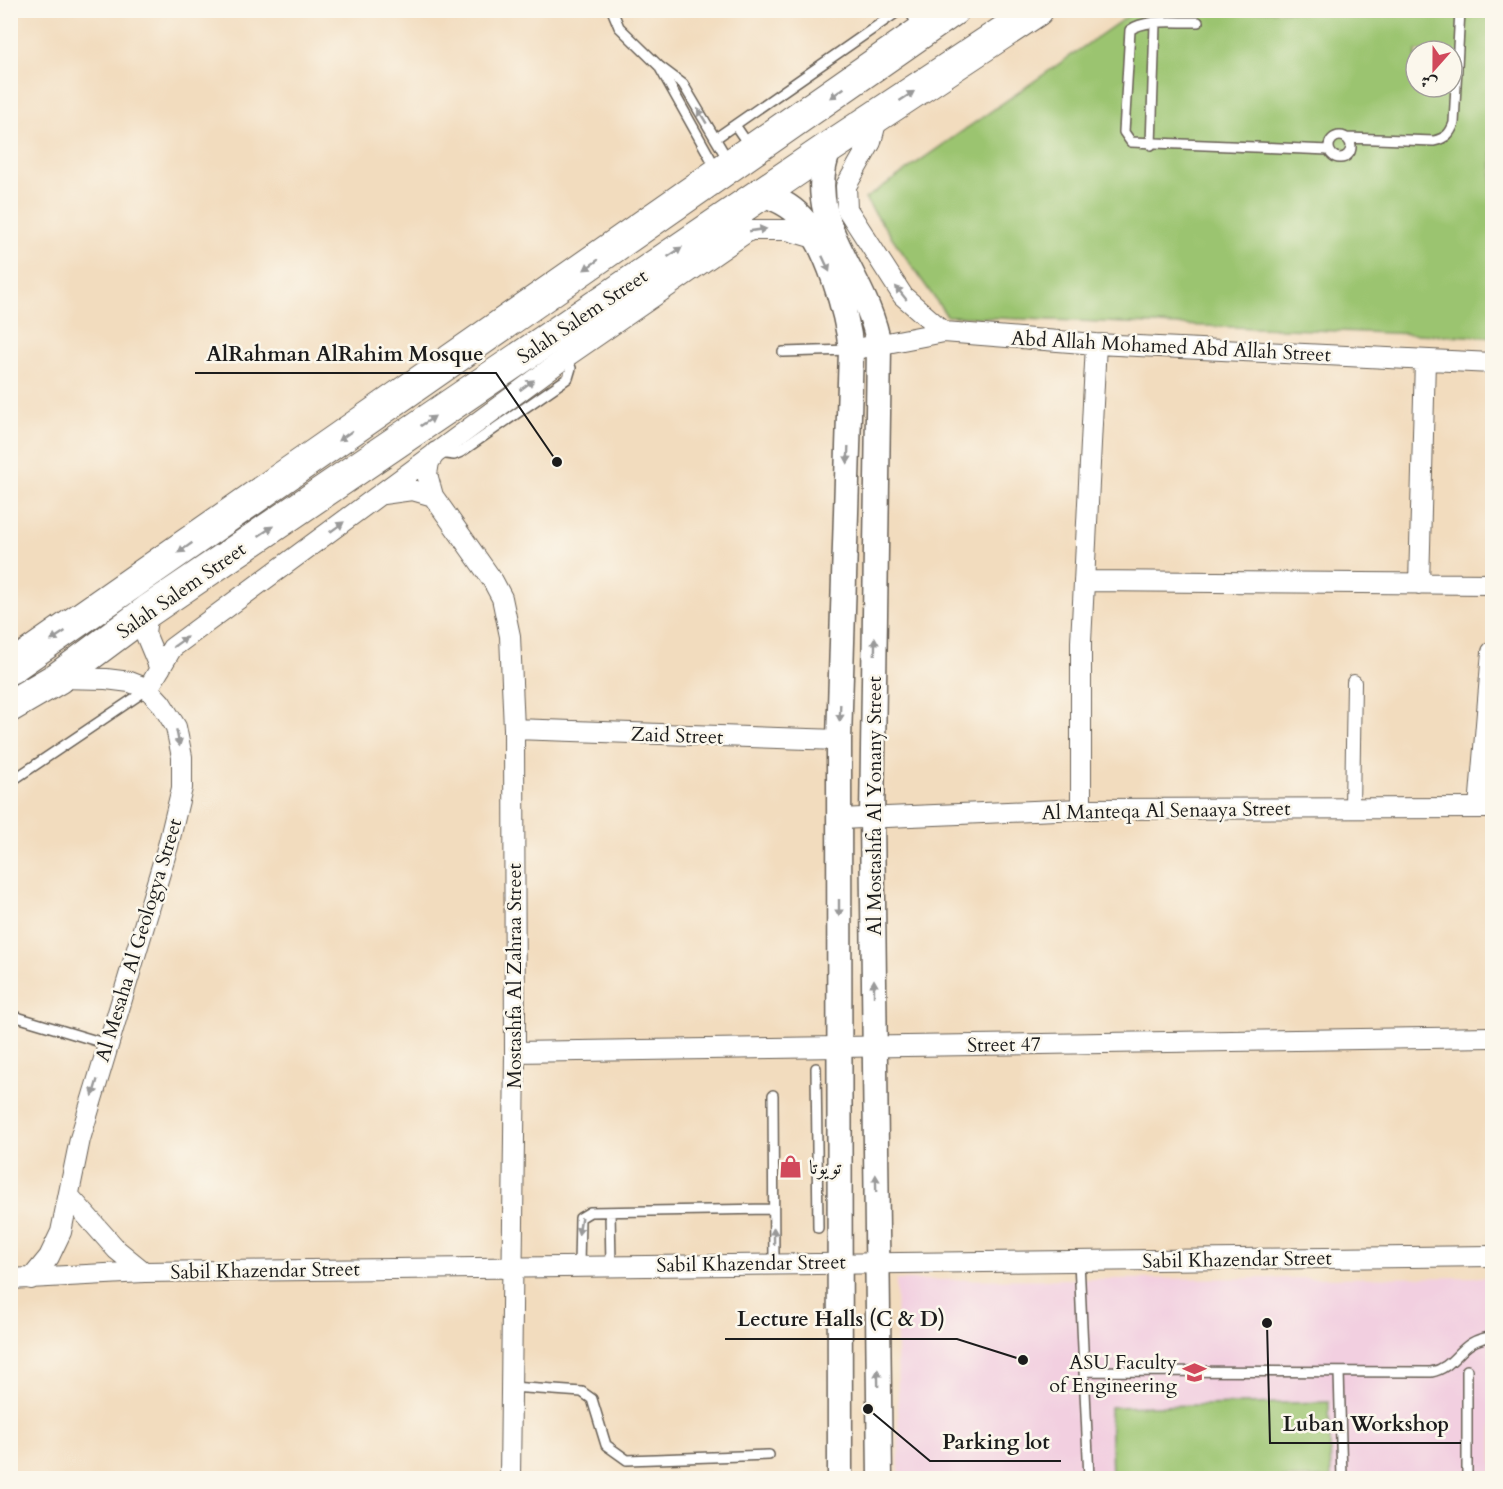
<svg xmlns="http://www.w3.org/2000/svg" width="1503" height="1489" font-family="Cardo,Amiri,serif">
<rect width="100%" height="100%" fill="#fbf7ec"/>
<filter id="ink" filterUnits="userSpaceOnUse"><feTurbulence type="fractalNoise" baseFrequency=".0167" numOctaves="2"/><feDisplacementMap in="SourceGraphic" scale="12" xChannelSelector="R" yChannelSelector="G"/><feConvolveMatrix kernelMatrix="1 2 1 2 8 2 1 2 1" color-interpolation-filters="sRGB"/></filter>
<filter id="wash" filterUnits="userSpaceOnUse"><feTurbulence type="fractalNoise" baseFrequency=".008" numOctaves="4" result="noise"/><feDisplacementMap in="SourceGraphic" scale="24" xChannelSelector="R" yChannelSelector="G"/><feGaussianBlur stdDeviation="1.35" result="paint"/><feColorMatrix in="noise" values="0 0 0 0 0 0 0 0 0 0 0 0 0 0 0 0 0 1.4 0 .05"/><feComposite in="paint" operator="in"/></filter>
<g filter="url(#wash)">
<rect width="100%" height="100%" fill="#f2dcbe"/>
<path fill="#f2cfe0" d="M1492,1277V1478H899L896,1280Z"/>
<path fill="#9bc46f" stroke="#5c7046" stroke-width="1.5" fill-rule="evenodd" d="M1135,11H1492V337L947,316L865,199ZM1416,51H1452V87H1416Z
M1329,1402L1331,1478H1112L1110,1407Z"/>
</g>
<g filter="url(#ink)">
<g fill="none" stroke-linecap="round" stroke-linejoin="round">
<defs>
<path id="service" d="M612,10L619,27L659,66L683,84L728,160
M909,10L920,29
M1198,22C1178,23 1146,18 1130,30L1124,132L1131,142L1329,150
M660,68L716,168
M735,125L750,147
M1329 147a11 11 0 1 1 22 0a11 11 0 1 1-22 0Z
M716,138L900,10
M1347,138L1434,141C1446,138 1450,134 1454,123L1460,10
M1151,145L1155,24
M783,352L850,350
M438,453L454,455L461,452L568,378L571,368L566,357
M10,782L148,689
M10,1015L107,1044
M816,1068L818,1228
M773,1095L774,1264
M610,1212L611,1265
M1079,1261L1089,1478
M579,1265L580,1218L590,1212L773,1209
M1085,1371L1431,1372C1458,1367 1459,1339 1492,1337
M1339,1372L1342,1478
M511,1387L582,1392L592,1399L606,1445L627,1460L769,1455
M1467,1478V1370"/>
<path id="pedestrian" d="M1352,808L1354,682"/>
<path id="minor" d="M878,115L871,142L846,186L847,209L903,296L944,332
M851,350L944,332L1096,344L1492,363
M436,452L429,462L427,474L433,496L493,581L502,598L510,636L514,729L515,1052L510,1478
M383,494L412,490L433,496
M1085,581L1492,584
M1419,584L1425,360
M148,611L145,633L160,669
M148,689L172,648L566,357L750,230H787L814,238
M514,729L839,740
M1479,808L1492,652
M1081,809V642L1096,344
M839,819L1081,809L1492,808
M515,1052L1492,1037
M69,1196L117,1250L144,1272
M10,1279L144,1272L1492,1256
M31,1279L49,1257L61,1232L80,1139L168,846L182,788V757L176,727L161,703L148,689L130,682L106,679L58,678"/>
<path id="tertiary" d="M830,147C799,221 868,274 879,346L872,818L880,1478
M761,193C776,199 790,205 801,217C827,245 847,312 851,350L839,740L840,1478"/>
<path id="trunk" d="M10,668L953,10
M10,706L58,678L148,611L830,147L1037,10"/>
</defs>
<use href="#service" stroke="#675f55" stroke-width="12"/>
<use href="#pedestrian" stroke="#675f55" stroke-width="16"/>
<use href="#minor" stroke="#675f55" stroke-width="22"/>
<use href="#tertiary" stroke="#675f55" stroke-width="27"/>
<use href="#trunk" stroke="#675f55" stroke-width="34"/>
<use href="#service" stroke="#fff" stroke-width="9"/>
<use href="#pedestrian" stroke="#fff" stroke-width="14"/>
<use href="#minor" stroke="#fff" stroke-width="20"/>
<use href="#tertiary" stroke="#fff" stroke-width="24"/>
<use href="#trunk" stroke="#fff" stroke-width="32"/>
</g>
<defs><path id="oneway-solid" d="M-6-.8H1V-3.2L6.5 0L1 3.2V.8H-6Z" transform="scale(1.5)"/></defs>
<g fill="#999">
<use href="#oneway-solid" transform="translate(837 93) rotate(145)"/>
<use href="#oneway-solid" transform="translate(907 96) rotate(-33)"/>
<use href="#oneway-solid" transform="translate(702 116) rotate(-121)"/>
<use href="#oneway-solid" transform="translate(758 230) rotate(-8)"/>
<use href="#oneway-solid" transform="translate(675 252) rotate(-34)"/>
<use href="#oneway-solid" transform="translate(826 264) rotate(65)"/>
<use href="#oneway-solid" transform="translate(591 265) rotate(145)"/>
<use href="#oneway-solid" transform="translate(901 293) rotate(-129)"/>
<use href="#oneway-solid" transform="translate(527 385) rotate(-36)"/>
<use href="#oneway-solid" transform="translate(428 421) rotate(-34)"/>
<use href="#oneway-solid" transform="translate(345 436) rotate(145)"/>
<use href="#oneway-solid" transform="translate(848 455) rotate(92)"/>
<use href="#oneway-solid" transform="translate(337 527) rotate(-36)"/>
<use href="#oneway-solid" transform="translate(266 531) rotate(-34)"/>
<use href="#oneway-solid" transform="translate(185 548) rotate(145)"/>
<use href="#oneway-solid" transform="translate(58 636) rotate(146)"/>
<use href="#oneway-solid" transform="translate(180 642) rotate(-36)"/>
<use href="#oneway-solid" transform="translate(875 646) rotate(-89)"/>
<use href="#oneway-solid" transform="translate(840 713) rotate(92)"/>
<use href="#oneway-solid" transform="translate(178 738) rotate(79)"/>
<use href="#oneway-solid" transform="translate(839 908) rotate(90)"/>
<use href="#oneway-solid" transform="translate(874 988) rotate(-90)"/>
<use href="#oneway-solid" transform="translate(95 1088) rotate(106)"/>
<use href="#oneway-solid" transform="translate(876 1183) rotate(-91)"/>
<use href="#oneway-solid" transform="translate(580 1226) rotate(99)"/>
<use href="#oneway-solid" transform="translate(774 1236) rotate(-91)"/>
<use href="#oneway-solid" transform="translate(878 1378) rotate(-91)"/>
</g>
</g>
<defs>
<symbol id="shop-bare" viewBox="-9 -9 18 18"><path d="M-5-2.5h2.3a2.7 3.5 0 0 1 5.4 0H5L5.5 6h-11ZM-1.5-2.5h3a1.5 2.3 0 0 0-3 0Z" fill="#d1495b" stroke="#fbf7ec" stroke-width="2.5" paint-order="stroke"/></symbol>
<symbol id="university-bare" viewBox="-9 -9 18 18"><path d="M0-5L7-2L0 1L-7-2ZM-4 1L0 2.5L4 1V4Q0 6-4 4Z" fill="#d1495b" stroke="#fbf7ec" stroke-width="2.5" paint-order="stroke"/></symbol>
</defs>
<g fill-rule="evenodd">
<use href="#shop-bare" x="774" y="1150" width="33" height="33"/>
<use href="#university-bare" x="1178" y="1356" width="33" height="33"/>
</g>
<g text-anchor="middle" stroke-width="5" stroke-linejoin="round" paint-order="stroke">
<g font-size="20" fill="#1c1c1c" stroke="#fbf7ec">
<text transform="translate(582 316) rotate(-34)" y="7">Salah Salem Street</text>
<text transform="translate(1171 346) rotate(3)" y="7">Abd Allah Mohamed Abd Allah Street</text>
<text transform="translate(181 590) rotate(-35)" y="7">Salah Salem Street</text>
<text transform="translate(677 735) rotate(2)" y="7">Zaid Street</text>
<text transform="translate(874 806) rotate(-90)" y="7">Al Mostashfa Al Yonany Street</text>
<text transform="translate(1166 810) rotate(-1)" y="7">Al Manteqa Al Senaaya Street</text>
<text transform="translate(138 940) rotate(-73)" y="7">Al Mesaha Al Geologya Street</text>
<text transform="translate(514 976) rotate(-90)" y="7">Mostashfa Al Zahraa Street</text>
<text transform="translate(1004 1044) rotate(-1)" y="7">Street 47</text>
<text transform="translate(1237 1259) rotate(-1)" y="7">Sabil Khazendar Street</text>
<text transform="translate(751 1263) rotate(-1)" y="7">Sabil Khazendar Street</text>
<text transform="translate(265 1270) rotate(-1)" y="7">Sabil Khazendar Street</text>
</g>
<g font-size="20" fill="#1c1c1c" stroke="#fbf7ec" text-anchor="start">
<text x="809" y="1174">تويوتا</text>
<text x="1177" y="1369" text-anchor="end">ASU Faculty<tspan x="1177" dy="23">of Engineering</tspan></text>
</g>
</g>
<path fill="none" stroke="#1c1c1c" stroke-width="2" d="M557 462L496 373H195M1023 1360L957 1339H725M1267 1323L1270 1443H1461M868 1409L930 1461H1061"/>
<g fill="#1c1c1c" stroke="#fbf7ec" stroke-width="2">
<circle cx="557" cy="462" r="6"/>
<circle cx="1023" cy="1360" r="6"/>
<circle cx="1267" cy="1323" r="6"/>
<circle cx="868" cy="1409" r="6"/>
</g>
<g font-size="21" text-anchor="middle" font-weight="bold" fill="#1c1c1c" stroke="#fbf7ec" stroke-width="5" stroke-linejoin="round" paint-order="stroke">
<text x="345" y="361">AlRahman AlRahim Mosque</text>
<text x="841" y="1326">Lecture Halls (C &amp; D)</text>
<text x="1366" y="1431">Luban Workshop</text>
<text x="996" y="1449">Parking lot</text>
</g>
<rect width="1503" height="1489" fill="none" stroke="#fbf7ec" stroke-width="36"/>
<g transform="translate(1434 69) rotate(201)"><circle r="28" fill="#fbf7ec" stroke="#a29f99" stroke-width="1.5"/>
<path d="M0-4.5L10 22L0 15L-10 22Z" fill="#d1495b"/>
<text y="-9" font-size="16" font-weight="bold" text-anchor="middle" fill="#1c1c1c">ش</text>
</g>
</svg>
